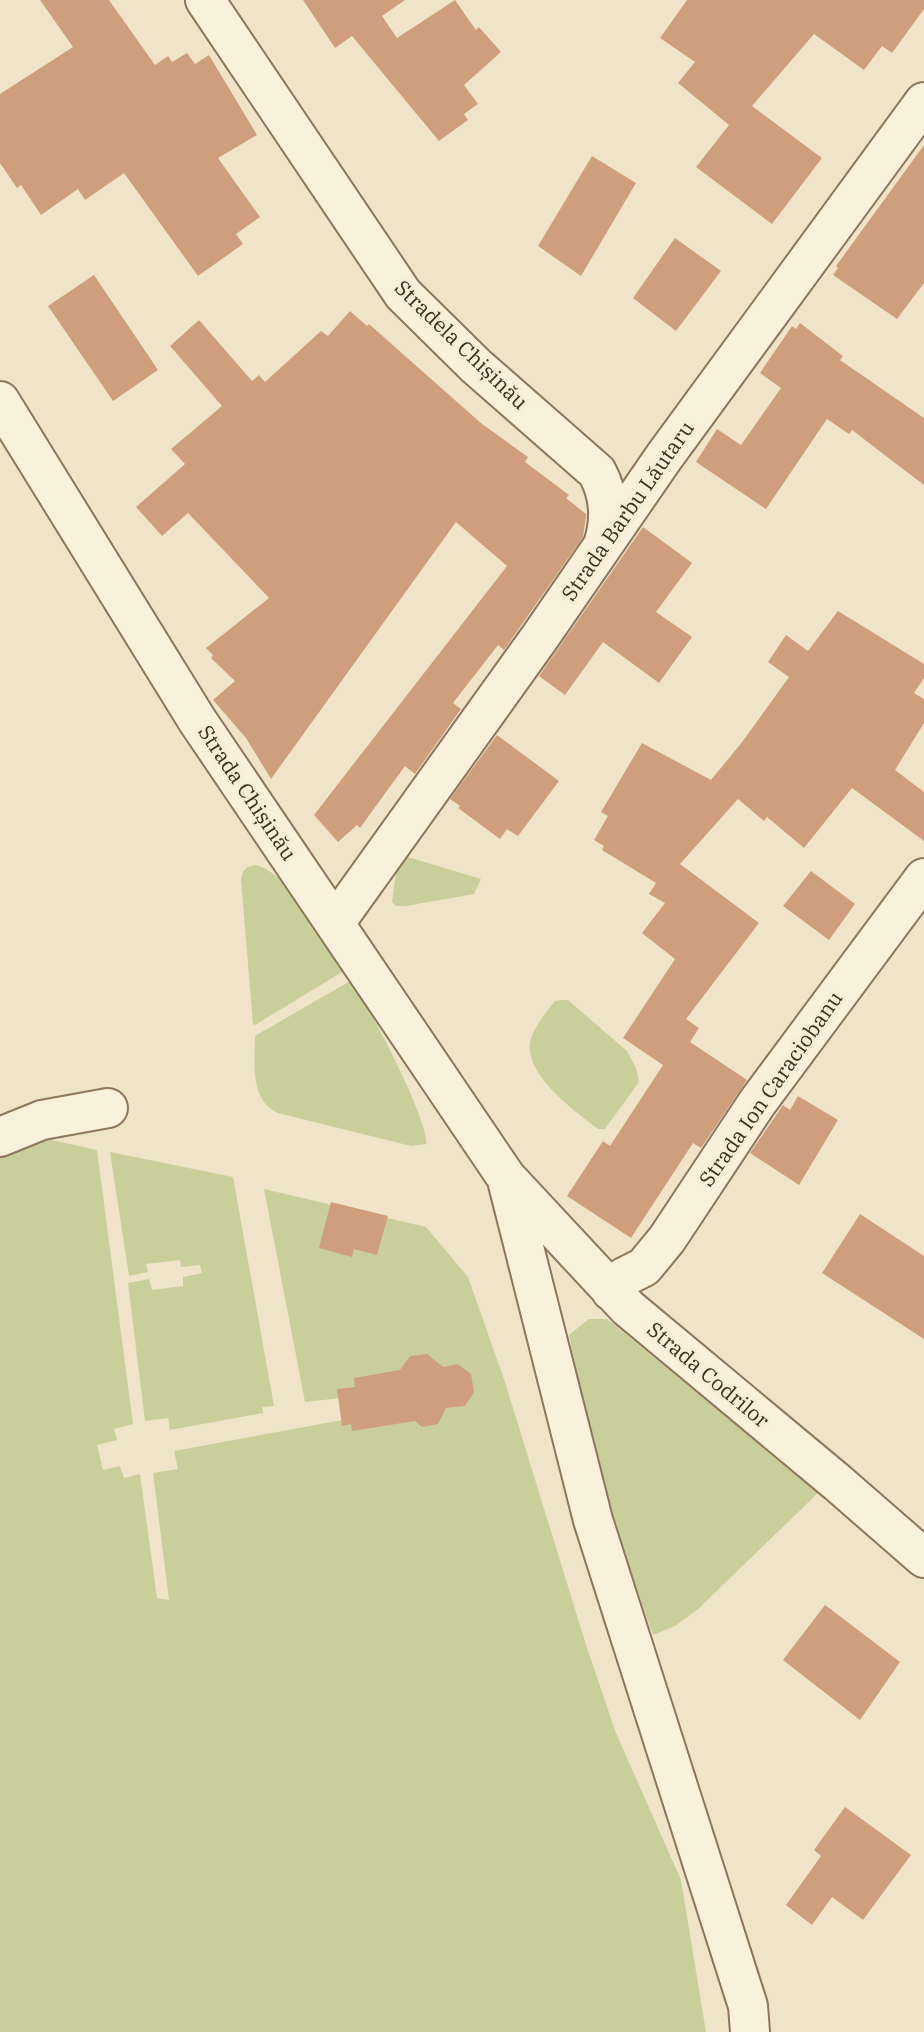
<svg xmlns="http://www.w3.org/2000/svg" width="924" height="2032" font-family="'IBM Plex Serif',serif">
<rect width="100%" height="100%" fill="#f0e4c8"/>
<path fill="#c9cf9b" d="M413,846L408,857L481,879L474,894L406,906H396L392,902L399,850Z
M257,865C297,880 322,936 342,972L255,1025L253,1024L241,879C243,869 246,866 257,865Z
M350,981C366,999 431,1124 426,1144L411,1146L278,1113C249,1100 255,1063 255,1036Z
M562,1000H568L627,1051L636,1068L639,1082L605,1129H598C575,1111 526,1077 530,1043C532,1029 546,1012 555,1001Z
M0,1121L42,1138L97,1150L133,1424L114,1429L117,1440L97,1445L103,1470L120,1466L124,1478L140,1474L157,1598L169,1600L153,1473L178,1469L174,1451L364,1416L360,1396L305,1402L264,1189L426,1227L468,1277L505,1382L587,1648L616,1733L681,1880L706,2032H0Z
M110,1152L233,1177L274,1406L262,1407L263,1413L170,1430L168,1418L145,1421L128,1283L149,1279L152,1290L183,1286V1277L202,1273L200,1265L181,1267L180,1260L146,1264L148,1272L129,1276Z
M589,1319H607L818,1493L697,1610L675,1626L653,1635C618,1538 589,1437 569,1335Z"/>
<path fill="#cf9f7d" d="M40,0H109L155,65L168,56L172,62L187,53L195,64L209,55L257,135L218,158L260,217L236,234L243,244L198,276L124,173L85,200L78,189L41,215L21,185L17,188L0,163V94L73,47Z
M303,0H405L382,16L397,38L455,0L476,30L479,27L501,52L464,85L478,104L464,114L468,120L439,141L352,36L335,48Z
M687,0H924V9L892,53L882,46L864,70L814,34L752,106L822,158L772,224L696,167L729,125L678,83L695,62L660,38Z
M924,145V283L897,319L833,275L838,268L836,266Z
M592,156L636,183L581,276L538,246Z
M675,238L721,271L676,331L633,298Z
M94,275L158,370L113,401L48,306Z
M350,311L367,326L369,324L482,424L528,457L525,462L569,495L566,498L586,514V516L583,537L504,650L498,645L453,703L461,709L415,774L405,766L360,828L357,825L338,842L314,815L507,566L456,522L271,779L246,738L213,700L235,681L211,658L213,655L206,648L269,598L188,513L162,536L136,507L185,464L171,449L222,406L170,346L199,320L252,381L259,375L265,382L321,331L328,336Z
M800,323L843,356L840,360L924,418V485L852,430L849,434L827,419L766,509L696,462L717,429L741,445L781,388L760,373L792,326L796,329Z
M643,527L692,563L656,612L692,637L659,683L603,642L565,695L539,676Z
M838,611L924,664V678L914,693L924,699V723L895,770L924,792V841L852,788L804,848L767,817L764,821L738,799L680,864L759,923L686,1019L699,1028L690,1042L747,1080L701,1148L693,1143L631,1238L567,1196L603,1141L610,1146L663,1065L623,1038L675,959L642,933L665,903L649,894L656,883L602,850L604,846L594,840L608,816L601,812L642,743L711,780L743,741L789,677L768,662L786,635L808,651Z
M497,735L559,781L518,836L507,829L500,839L458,808L460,806L450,799Z
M811,871L855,904L829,940L783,906Z
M798,1096L838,1120L799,1185L750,1153L783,1105L790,1110Z
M331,1202L388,1216L377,1255L354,1249L352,1257L319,1248Z
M860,1214L924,1256V1339L822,1273Z
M427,1354L443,1367L458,1364L471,1374L474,1392L465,1406L446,1408L438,1424L422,1427L415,1421L352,1431L351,1424L342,1426L337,1389L355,1387L354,1378L400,1370L410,1356Z
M825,1605L900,1662L860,1720L783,1660Z
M845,1807L911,1855L863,1920L832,1897L812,1925L786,1905L821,1856L814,1850Z"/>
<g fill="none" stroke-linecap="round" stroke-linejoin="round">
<defs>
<path id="minor" d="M205,0L403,294L476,366L597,472C610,496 611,519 603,545
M0,401L197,720L506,1177L628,1308L838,1483L924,1558
M335,923L540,637L664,457L924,102
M0,1137L42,1120L108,1108
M507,1180L593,1520L748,2006L750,2032
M611,1291L624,1277L644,1267L667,1239L757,1103L924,878"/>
</defs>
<use href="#minor" stroke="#8d765c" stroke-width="42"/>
<use href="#minor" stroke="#faf1dc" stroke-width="38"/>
</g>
<g text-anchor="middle" stroke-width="7" stroke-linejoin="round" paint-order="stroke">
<g font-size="21" fill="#3d2e20" stroke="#f7eed8">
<text transform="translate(461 345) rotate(44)" y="7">Stradela Chișinău</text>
<text transform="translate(628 511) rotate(-55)" y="7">Strada Barbu Lăutaru</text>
<text transform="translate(247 793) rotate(56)" y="7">Strada Chișinău</text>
<text transform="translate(771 1089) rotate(-55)" y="7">Strada Ion Caraciobanu</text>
<text transform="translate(708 1375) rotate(40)" y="7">Strada Codrilor</text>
</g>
</g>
</svg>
